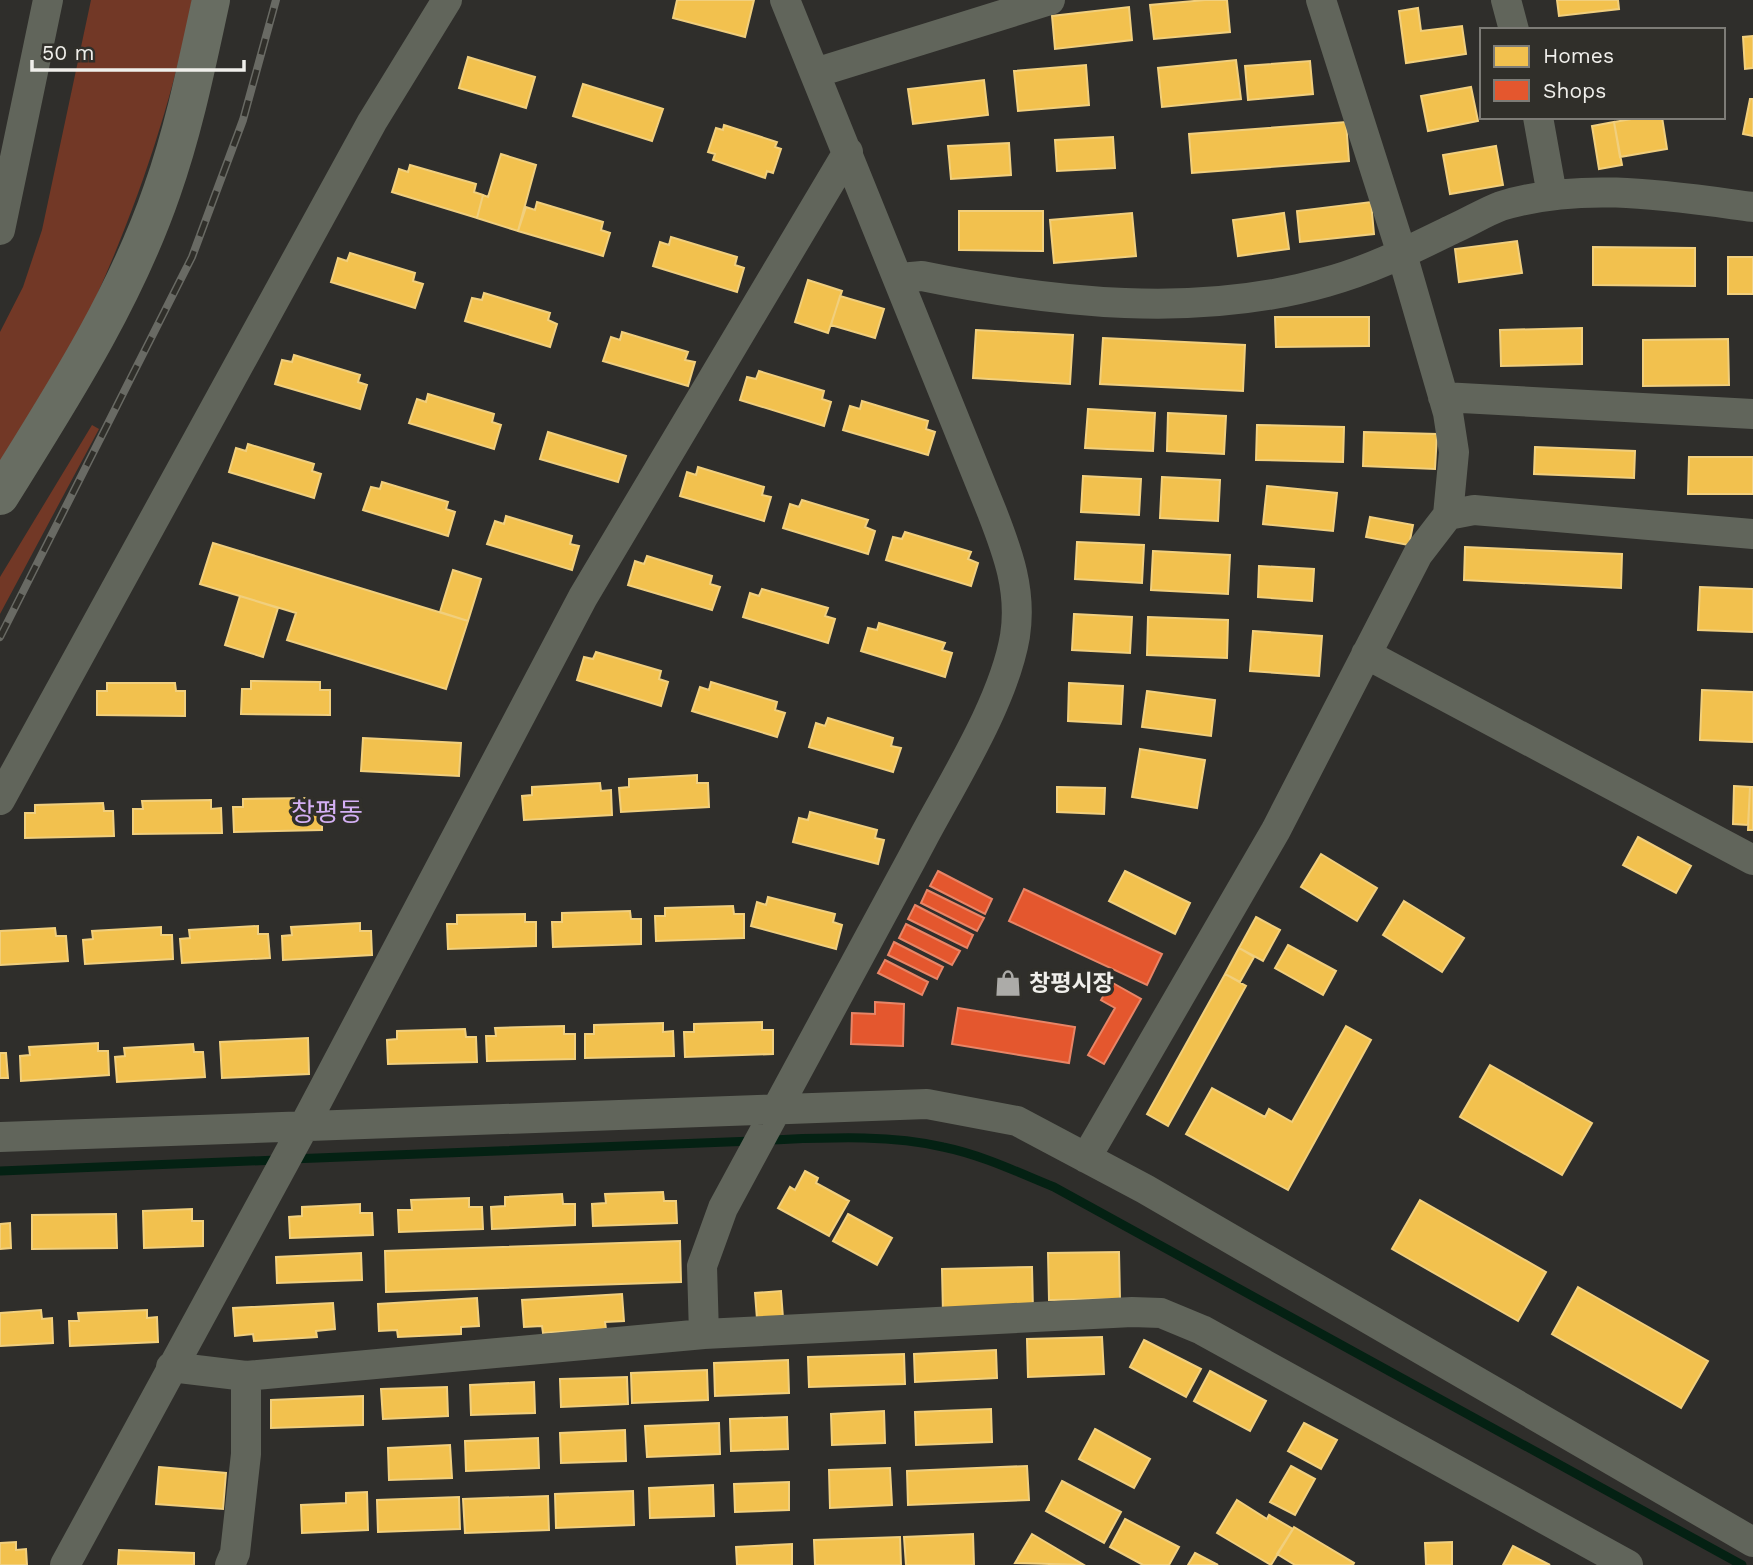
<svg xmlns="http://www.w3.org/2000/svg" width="1753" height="1565" font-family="'Work Sans','Noto Sans KR',sans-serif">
<rect width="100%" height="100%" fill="#2f2e2b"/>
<path fill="#723826" d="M91,0H192C171,111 129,230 80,331C58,377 26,419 0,463V332L23,287L42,230Z
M92,425L99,429L0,614V577Z"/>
<path fill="#f2c14e" stroke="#f1cf7d" stroke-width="2" d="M677,0H754L745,37L673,18Z
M1205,0H1227L1230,32L1154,39L1150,5Z
M1557,0H1618L1619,9L1559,16Z
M1129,7L1132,40L1055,49L1052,16Z
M1418,8L1421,31L1462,26L1466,54L1406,63L1399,11Z
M1753,36V68L1745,69L1743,37Z
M468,57L535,77L526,108L459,88Z
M1236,60L1241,99L1162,107L1158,68Z
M1310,61L1313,94L1248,100L1245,66Z
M1086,65L1089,105L1018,111L1014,71Z
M984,80L988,115L913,124L908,89Z
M583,84L663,109L652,141L573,116Z
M1471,87L1478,121L1428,131L1421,96Z
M1750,99H1753V136L1743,134Z
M1643,117H1662L1667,149L1620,157L1614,122Z
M1346,122L1349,161L1192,173L1189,134Z
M1614,122L1622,165L1599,169L1592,126Z
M724,125L777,142L775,147L781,149L773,173L767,171L765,178L713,160L715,154L708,152L716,128L723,130Z
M1113,137L1115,168L1057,171L1055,140Z
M1009,143L1011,175L951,179L948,146Z
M1496,146L1503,185L1450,194L1443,155Z
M501,154L536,165L518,231L477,218L483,195L488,197Z
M410,165L476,184L474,192L483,195L477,218L392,192L399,169L408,172Z
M537,202L603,222L601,230L610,233L603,256L518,231L526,207L535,210Z
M1371,202L1374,234L1300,242L1297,211Z
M959,211H1043V251L959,250Z
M1132,213L1136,256L1054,263L1050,220Z
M1284,213L1289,249L1238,256L1233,220Z
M671,237L737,257L735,265L744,268L737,292L653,266L660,242L669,245Z
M1517,241L1522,273L1459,282L1455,249Z
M1593,247L1695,248V286L1593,285Z
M350,253L415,273L413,281L423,284L415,308L331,282L338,258L347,261Z
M1728,257H1753V294H1728Z
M808,280L842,291L828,333L795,322Z
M484,293L550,313L548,320L557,324L550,347L465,321L472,298L482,300Z
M840,296L884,309L875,338L831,325Z
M1275,317H1369V346L1276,347Z
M1582,328V364L1501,366L1500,330Z
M976,330L1073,335L1070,384L973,378Z
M622,332L688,352L685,360L695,362L688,386L603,361L611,337L620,340Z
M1103,338L1245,345L1243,391L1100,384Z
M1728,339L1729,385L1643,386V340Z
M294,355L360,375L358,382L367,385L360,409L275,384L282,360L292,362Z
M759,371L824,391L822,399L831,402L824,426L740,400L747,377L756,379Z
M428,394L494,414L492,422L501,425L494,449L409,423L417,399L426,402Z
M862,401L928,421L926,429L935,432L928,455L843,430L850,406L860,409Z
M1088,409L1155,413L1153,451L1085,448Z
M1168,413L1226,416L1224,454L1167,451Z
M1257,425L1344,427L1343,462L1256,460Z
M548,432L626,456L618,482L540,459Z
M1364,432L1437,434L1435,469L1363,466Z
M248,444L314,464L312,471L321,474L314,498L229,472L236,448L246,451Z
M1535,447L1635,451L1634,478L1534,474Z
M1689,457H1753V494H1688Z
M698,467L764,487L762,495L771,497L764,521L680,496L687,472L696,475Z
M1083,476L1141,479L1139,515L1081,512Z
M1162,477L1220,480L1218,521L1160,518Z
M382,482L448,502L446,509L455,512L448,536L363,510L371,487L380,489Z
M1267,486L1337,493L1333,531L1263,524Z
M802,500L868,520L865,527L875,531L868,554L783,528L790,504L799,507Z
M506,516L572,536L570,544L579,546L572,570L487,544L495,521L504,524Z
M1370,517L1413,525L1409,545L1366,537Z
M905,532L971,552L968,559L978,563L971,586L886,560L893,537L902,539Z
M1077,542L1144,545L1142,583L1075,579Z
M213,543L468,621L446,689L287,640L296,613L200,584Z
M1465,547L1622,554L1621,588L1464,580Z
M1153,551L1230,555L1228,594L1151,590Z
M647,556L712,576L710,584L720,587L712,610L628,585L635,561L644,564Z
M1259,566L1314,569L1312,601L1258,597Z
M453,570L481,579L468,621L440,612Z
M1700,587L1753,589V632L1698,630Z
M762,589L828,608L825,616L835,619L828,643L743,617L750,593L759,596Z
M240,596L278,608L263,657L225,645Z
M1074,614L1132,617L1130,653L1072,650Z
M1148,617L1228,620L1227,658L1147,655Z
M879,623L945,643L942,650L952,653L945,677L861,651L868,628L877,630Z
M1253,631L1322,636L1319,676L1250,671Z
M596,652L661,671L659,679L668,682L661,706L577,680L584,657L593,659Z
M251,681L320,682V690H330V715L241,714L242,689H251Z
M711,682L777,702L775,710L785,713L777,737L692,711L700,687L709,690Z
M107,683H175L176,691H185V716L97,715V691H107Z
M1069,683L1123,686L1121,724L1068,721Z
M1702,690L1753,692V742L1700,740Z
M1147,691L1215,700L1211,736L1142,727Z
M828,718L893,738L891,746L901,748L893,772L809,747L816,723L825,726Z
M363,738L461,743L459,776L361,771Z
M1140,749L1205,760L1197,808L1132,797Z
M697,775V783H708L709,807L621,812L619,788L629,787V779Z
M600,783L601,791L611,790L612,815L524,820L522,796L532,795V787Z
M1734,786L1750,787L1748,825L1733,824Z
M1057,787L1105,788L1104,814L1057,812Z
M1750,787H1753V830H1748Z
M312,798V806H322V830L234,832L233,807H243V799Z
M211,800V809L221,808L222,833L133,834V809H143L142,801Z
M103,803L104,811H113L114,836L25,838V813H35V805Z
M810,812L877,830L875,838L884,840L878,864L793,842L799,818L808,820Z
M1638,837L1691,866L1676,893L1623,865Z
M1321,854L1377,888L1357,921L1301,887Z
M1125,871L1190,903L1175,934L1109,901Z
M768,897L835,914L833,922L842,925L836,949L751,926L757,902L766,905Z
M1404,901L1464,938L1442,972L1383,935Z
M733,906L734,914H744V938L656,941L655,916H665V908Z
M630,911L631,919H641V944L553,947L552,922H562V913Z
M525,914V922H536V946L448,949L447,924H457V915Z
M1256,917L1280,930L1263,961L1239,948Z
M360,923V931H371L372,955L283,960L282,936L292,935L291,927Z
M258,926V934H268L270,958L182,963L180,939L190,938L189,930Z
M161,927V935H172L173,959L85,964L83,940L93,939L92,931Z
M55,928L56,936H66L68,961L0,965V931Z
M1288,945L1336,971L1323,995L1275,968Z
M1239,948L1254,957L1240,982L1225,974Z
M1225,974L1246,986L1168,1126L1147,1114Z
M762,1022V1030H773V1054L685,1057L684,1032H694V1024Z
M663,1023V1032L673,1031L674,1056L585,1058V1034H594V1025Z
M564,1026V1034H575V1059L487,1061L486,1036H496L495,1028Z
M1346,1026L1371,1040L1288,1190L1186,1134L1212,1088L1265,1117L1269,1109L1292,1122Z
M465,1029L466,1037H476L477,1062L388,1064L387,1040L397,1039V1031Z
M308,1038L309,1074L222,1078L220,1042Z
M98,1043V1051H108L109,1075L21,1081L20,1056L30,1055L29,1047Z
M193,1044L194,1052H203L205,1077L117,1082L115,1057L125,1056L124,1048Z
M0,1053H6L8,1078H0Z
M1490,1065L1592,1123L1562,1175L1460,1117Z
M805,1171L818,1178L816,1183L849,1201L829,1236L778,1208L790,1187L795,1190Z
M663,1192L664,1201H676L677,1223L593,1226L592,1204L606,1203L605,1194Z
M562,1194L563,1204H575V1225L492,1229L491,1207L505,1206V1197Z
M469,1198V1207H482L483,1229L399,1232L398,1210H412L411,1200Z
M1420,1200L1546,1272L1518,1321L1392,1249Z
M360,1204V1213H372L373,1235L290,1238L289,1217L302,1216V1207Z
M192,1209V1221H203V1246L144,1248L143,1211Z
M116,1214L117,1248L32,1249V1215Z
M848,1214L892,1238L877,1265L833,1241Z
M10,1223L11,1248L0,1249V1224Z
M680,1241L681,1282L386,1292L385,1251Z
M1119,1252L1120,1299L1049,1300L1048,1253Z
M361,1253L362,1280L277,1283L276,1257Z
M1032,1267L1033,1311L943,1314L942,1269Z
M1578,1287L1708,1361L1681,1408L1552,1334Z
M781,1291L783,1318L757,1319L755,1293Z
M622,1294L624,1321L605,1322L606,1329L543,1333L542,1326L524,1327L522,1300Z
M477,1298L479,1326L461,1327V1334L398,1337L397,1330L379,1331L378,1304Z
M333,1303L335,1329L316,1331L317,1337L254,1341L253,1334L235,1336L233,1308Z
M41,1310L42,1319L52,1318L53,1343L0,1346V1313Z
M147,1310V1318L157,1317L158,1342L70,1346L69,1321H79L78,1313Z
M1102,1337L1104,1374L1028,1377L1027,1339Z
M1144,1340L1201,1369L1186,1397L1130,1367Z
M996,1350L997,1378L915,1382L914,1354Z
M904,1354L905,1384L809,1387L808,1357Z
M788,1360L789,1393L715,1396L714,1363Z
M707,1370L708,1400L632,1403L631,1373Z
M1210,1371L1266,1401L1250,1431L1194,1401Z
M627,1377L628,1404L561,1407L560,1379Z
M534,1382L535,1413L471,1415L470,1385Z
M447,1387L448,1416L383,1419L381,1389Z
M363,1396V1425L271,1428V1400Z
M991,1409L992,1442L916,1445L915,1412Z
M884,1411L885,1443L832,1445L831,1414Z
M787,1417L788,1449L731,1451L730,1419Z
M719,1423L720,1454L647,1457L645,1426Z
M1304,1423L1337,1440L1321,1469L1288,1451Z
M1095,1429L1150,1459L1134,1488L1079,1459Z
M625,1430L626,1461L561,1463L560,1433Z
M538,1438L539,1468L466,1471L465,1441Z
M450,1445L452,1478L389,1480L388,1448Z
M1027,1466L1029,1500L908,1505L907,1471Z
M1291,1466L1315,1479L1295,1515L1270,1502Z
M159,1467L226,1473L223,1509L156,1504Z
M890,1468L892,1505L830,1508L829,1470Z
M1062,1481L1121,1512L1104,1543L1046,1511Z
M789,1482V1510L735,1512L734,1484Z
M713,1485L714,1516L650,1518L649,1488Z
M633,1491L634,1525L556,1528L555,1494Z
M367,1492L368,1530L302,1533L301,1505L346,1503V1493Z
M548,1496L549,1530L465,1533L463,1499Z
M459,1497L460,1529L378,1532L377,1500Z
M1237,1500L1267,1519L1269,1515L1293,1529L1271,1565L1217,1533Z
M1125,1519L1179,1547L1169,1565H1143L1110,1547Z
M1294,1527L1354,1563L1353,1565H1295L1277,1554Z
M973,1534L974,1565H906L904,1537Z
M1032,1534L1084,1565L1015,1563Z
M900,1537L901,1565H815L814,1540Z
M16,1542V1550L26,1549L27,1565H0V1543Z
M1452,1542V1565H1426L1425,1543Z
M792,1544V1565H737L736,1547Z
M1513,1546L1550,1565H1503Z
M119,1550L194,1553V1565H118Z
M1195,1553L1218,1565H1188Z"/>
<path fill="#e4572e" stroke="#e88567" stroke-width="2" d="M938,871L992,899L985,914L930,886Z
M1024,889L1162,954L1147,985L1009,921Z
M927,890L984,918L977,931L921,903Z
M915,905L973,935L967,948L908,919Z
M906,924L960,951L952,965L899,938Z
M894,942L943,967L937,979L888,955Z
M885,960L928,982L922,995L878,973Z
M1111,982L1141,999L1104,1064L1088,1055L1115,1008L1101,1000Z
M875,1002L904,1004L903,1046L851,1044L852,1013L875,1014Z
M958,1008L1075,1027L1069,1063L952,1044Z"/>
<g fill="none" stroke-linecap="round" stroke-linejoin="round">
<path stroke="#042113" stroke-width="9" d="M767,1140C824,1138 887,1134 943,1147C982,1155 1017,1172 1054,1187L1742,1565
M291,1159L753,1141
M0,1171L277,1160"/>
<path stroke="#61655b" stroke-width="30" d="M1321,0L1402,254L1448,413L1454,452L1448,515
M1506,0L1514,30
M815,73L1050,0
M1538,117L1552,195
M0,230L48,0
M900,278L922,276C1053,303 1197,319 1326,282C1371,270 1412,249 1453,229C1469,222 1485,212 1501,206C1583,181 1670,196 1753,207
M1443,397L1753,414
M1366,654L1753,860
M0,800L372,122L447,0
M0,1137L927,1104L1017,1121L1145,1189L1753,1542
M1086,1158L1276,830L1418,554L1448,515L1474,510L1753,534
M704,1334L702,1266L723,1208C789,1085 857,962 923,838C954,780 1004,701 1015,636C1022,591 1008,553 992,512L785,0
M171,1367L246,1376L704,1334L1132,1312L1161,1313L1202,1330L1628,1565
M65,1565L304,1126L583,597L848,152
M230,1565L235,1553L246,1454V1376"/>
<path stroke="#686d62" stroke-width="38" d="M0,496C61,398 124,301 162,191C184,129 197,64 211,0"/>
<defs>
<path id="rail" d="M0,637L192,257L243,120L276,0"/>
</defs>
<use href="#rail" stroke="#696a64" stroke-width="8"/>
<use href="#rail" stroke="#302f2a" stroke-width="5" stroke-dasharray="16" stroke-linecap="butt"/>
</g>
<defs>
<symbol id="shop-bare" viewBox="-9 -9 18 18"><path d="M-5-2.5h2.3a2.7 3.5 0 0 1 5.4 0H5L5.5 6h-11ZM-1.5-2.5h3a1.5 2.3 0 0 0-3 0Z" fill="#acaba8" stroke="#302f2a" stroke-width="2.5" paint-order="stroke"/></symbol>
</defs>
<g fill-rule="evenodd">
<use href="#shop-bare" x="989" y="964" width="38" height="38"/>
</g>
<g text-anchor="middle" stroke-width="7" stroke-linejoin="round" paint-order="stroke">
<g font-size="23" font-weight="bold" fill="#f0efeb" stroke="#302f2a" text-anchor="start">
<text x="1029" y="991">창평시장</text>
</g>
<g font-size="26" fill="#d4b0f4" stroke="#302f2a">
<text x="327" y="821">창평동</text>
</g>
</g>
<rect x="1480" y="28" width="245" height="91" fill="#302f2a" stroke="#7d7c77" stroke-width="2"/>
<rect x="1494" y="46" width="35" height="21" fill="#f2c14e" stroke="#7d7c77" stroke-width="2"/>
<text x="1543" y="63" font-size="21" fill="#f0efeb">Homes</text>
<rect x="1494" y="80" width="35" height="21" fill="#e4572e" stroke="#7d7c77" stroke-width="2"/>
<text x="1543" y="98" font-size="21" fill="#f0efeb">Shops</text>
<path d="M32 60v10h212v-10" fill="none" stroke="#f0efeb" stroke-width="3.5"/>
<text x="42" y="60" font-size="21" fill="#f0efeb" stroke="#302f2a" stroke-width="5" paint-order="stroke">50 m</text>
</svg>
